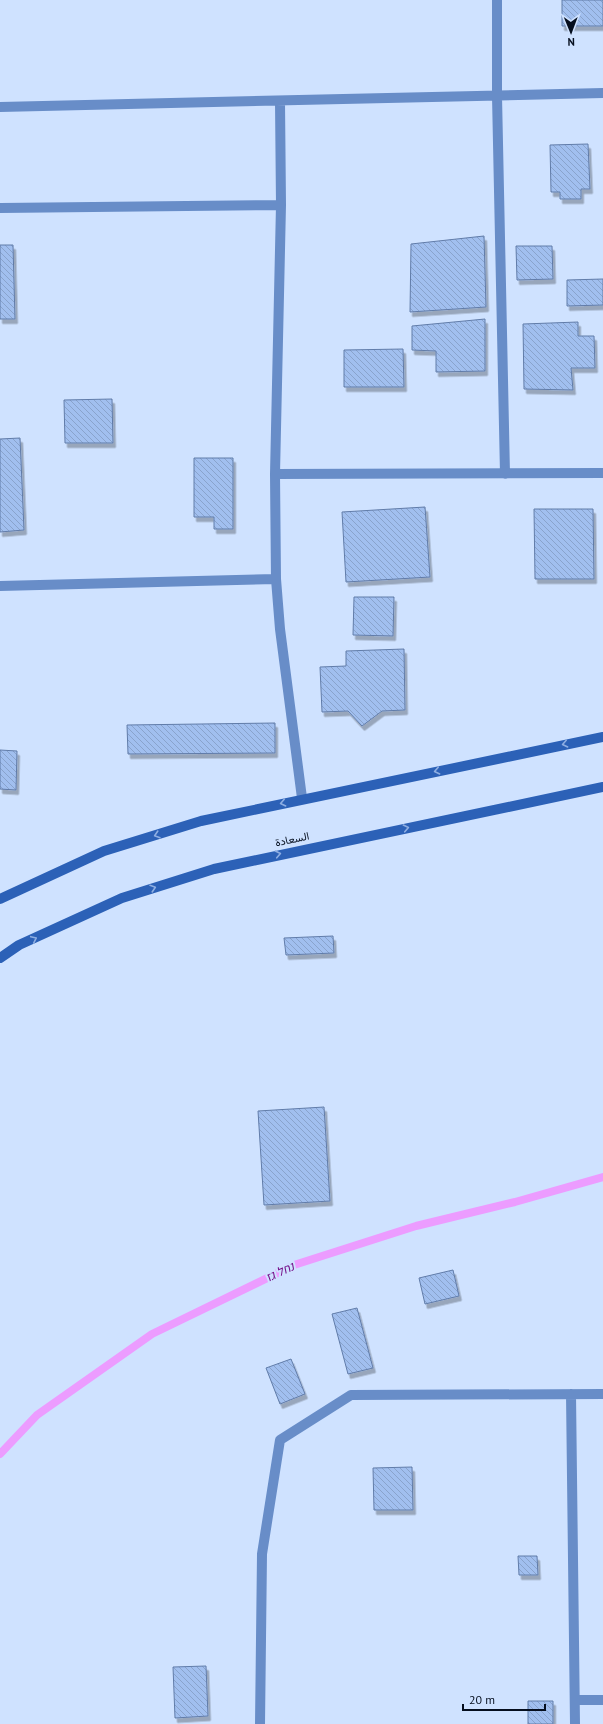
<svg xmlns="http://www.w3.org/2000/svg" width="603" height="1724" font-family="'PT Sans',Vazirmatn,Heebo,sans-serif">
<defs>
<pattern id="building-back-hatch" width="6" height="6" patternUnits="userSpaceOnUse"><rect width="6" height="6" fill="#a1bfef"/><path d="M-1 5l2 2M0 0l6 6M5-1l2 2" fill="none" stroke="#89a3cc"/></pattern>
<filter id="shadow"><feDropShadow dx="2.5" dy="4.5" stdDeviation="0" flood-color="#0004"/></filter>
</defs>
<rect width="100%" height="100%" fill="#cfe2ff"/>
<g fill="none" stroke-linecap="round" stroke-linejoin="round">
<path stroke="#ec9cff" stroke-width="8" d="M0,1454L37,1415L152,1334L294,1265L416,1226L515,1202L603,1177"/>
</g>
<path fill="url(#building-back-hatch)" stroke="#617ca9" filter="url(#shadow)" d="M562,0H603V26H562Z
M588,144L590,189H581V199H560V192H551L550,145Z
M484,236L486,307L410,312L411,244Z
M0,245H13L15,319H0Z
M516,246H552L553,279L517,280Z
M603,279V305L567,306V280Z
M485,319V371L436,372V351L412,350V326Z
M578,322V336H594L595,368H571L573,390L524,389L523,324Z
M403,349L404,387H344V350Z
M112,399L113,443H65L64,400Z
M20,438L24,530L0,532V439Z
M194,458H233V529H214V517H194Z
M425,507L430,577L346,582L342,512Z
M534,509H593L594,579H535Z
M354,597H394L393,636L353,635Z
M404,649L405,710L382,711L362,726L348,711L322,712L320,667L346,666V651Z
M275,723V753L128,754L127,725Z
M0,750L17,751L16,790L0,789Z
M333,936L334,953L286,955L284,938Z
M324,1107L330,1201L264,1205L258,1111Z
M453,1270L459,1296L425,1304L419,1278Z
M357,1308L373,1368L348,1374L332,1314Z
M291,1359L305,1394L280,1404L266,1368Z
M412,1467L413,1510H374L373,1468Z
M518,1556H537L538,1575H519Z
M206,1666L208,1716L175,1718L173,1667Z
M528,1701H553V1724H528Z"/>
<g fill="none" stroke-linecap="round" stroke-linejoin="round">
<path stroke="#688dc8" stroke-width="10" d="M497,0V96L505,474
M280,102L281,205L275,474L276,579L280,629L302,798
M0,107L603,93
M0,208L281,205
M275,474L603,473
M0,586L276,579
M571,1394L575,1724
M576,1700H603
M260,1724L262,1554L280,1440L351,1395L603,1394"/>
<path stroke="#2c61b7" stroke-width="10" d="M0,899L104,851L201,821L603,737
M0,958L19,945L122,898L214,869L603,787"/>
</g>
<defs><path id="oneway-chevron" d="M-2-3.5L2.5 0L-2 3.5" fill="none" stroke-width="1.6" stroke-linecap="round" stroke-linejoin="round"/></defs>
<g stroke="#8eaee2">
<use href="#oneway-chevron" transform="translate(565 744) rotate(168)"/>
<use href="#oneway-chevron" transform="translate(437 771) rotate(168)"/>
<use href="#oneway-chevron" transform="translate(283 803) rotate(168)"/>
<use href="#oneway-chevron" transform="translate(406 828) rotate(-12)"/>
<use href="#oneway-chevron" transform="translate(157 835) rotate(162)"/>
<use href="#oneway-chevron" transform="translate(278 854) rotate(-12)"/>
<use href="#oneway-chevron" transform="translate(153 888) rotate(-18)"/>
<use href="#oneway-chevron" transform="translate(34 939) rotate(-25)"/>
</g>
<g text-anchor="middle" stroke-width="4" stroke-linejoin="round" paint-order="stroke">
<g font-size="11" fill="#050e1e" stroke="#cfe2ff">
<text transform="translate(292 839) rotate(-12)" y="4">السعادة</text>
</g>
<g font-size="12" font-style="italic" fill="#75118a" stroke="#cfe2ff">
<text transform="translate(280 1272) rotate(-25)" y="4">נחל גז</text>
</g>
</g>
<g transform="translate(571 32) rotate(179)" stroke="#cfe2ff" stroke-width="3" paint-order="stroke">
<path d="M0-3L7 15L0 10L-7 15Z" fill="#050e1e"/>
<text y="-6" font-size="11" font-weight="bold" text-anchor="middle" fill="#050e1e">N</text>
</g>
<path d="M463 1704v6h82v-6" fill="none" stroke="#050e1e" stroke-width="2"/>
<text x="469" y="1704" font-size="12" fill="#050e1e" stroke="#cfe2ff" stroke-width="3" paint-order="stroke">20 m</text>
</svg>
